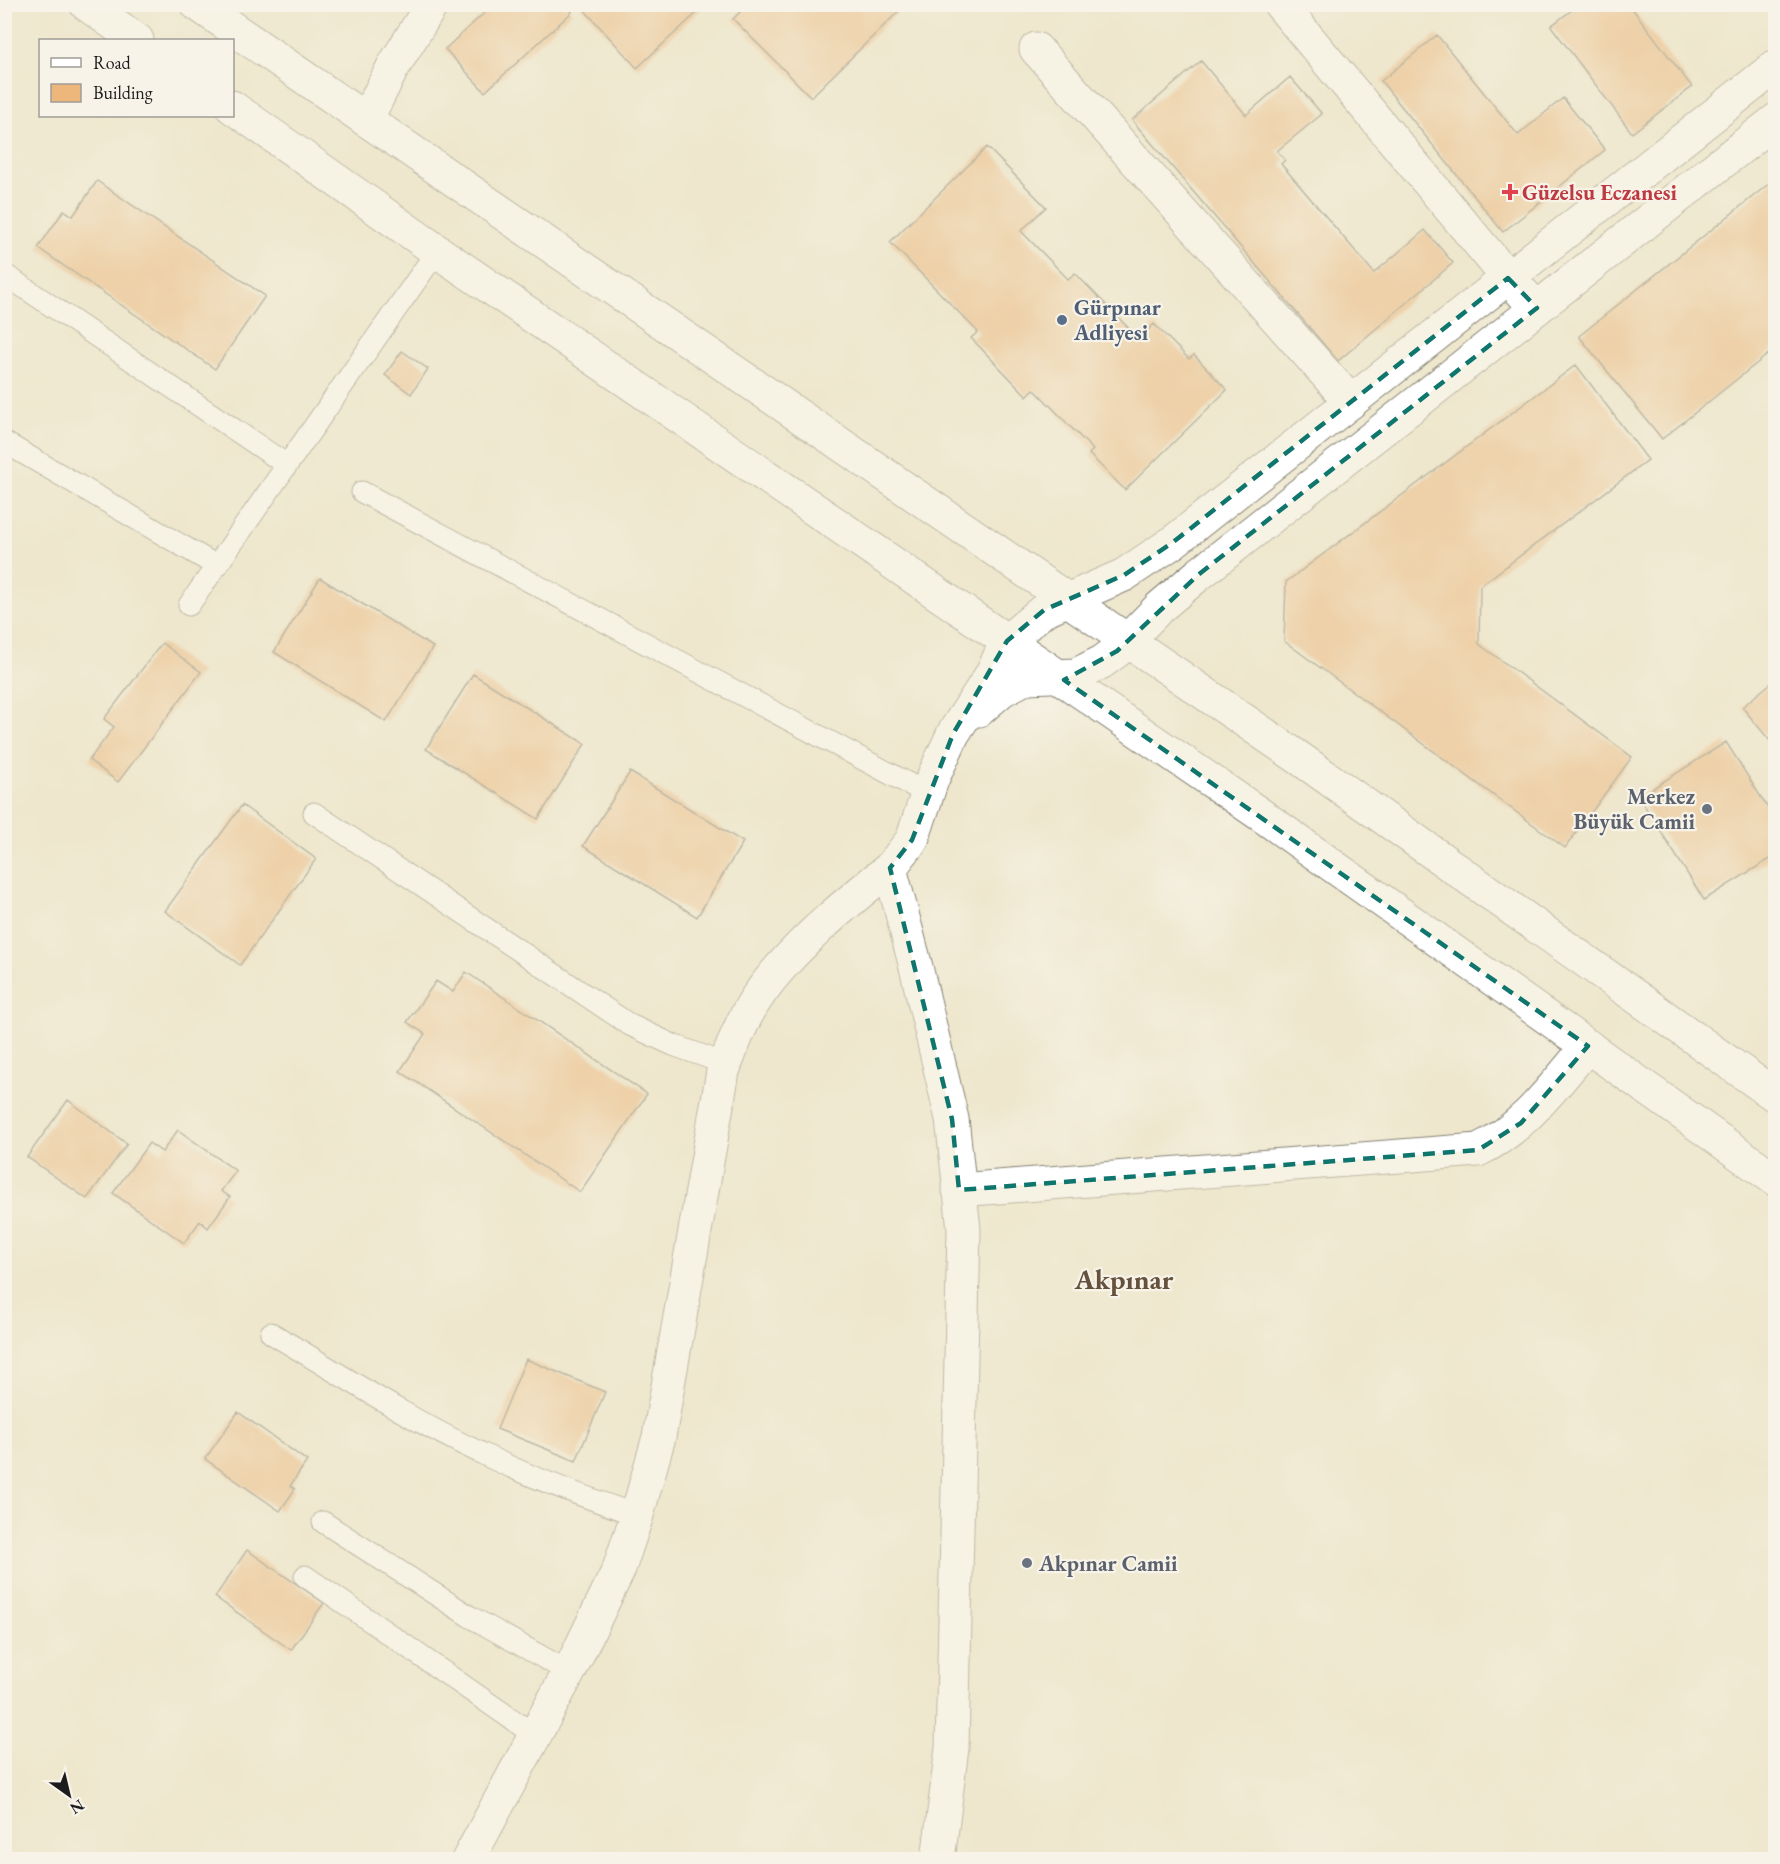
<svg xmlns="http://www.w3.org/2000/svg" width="1780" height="1864" font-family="'EB Garamond',serif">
<rect width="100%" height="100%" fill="#f7f3e8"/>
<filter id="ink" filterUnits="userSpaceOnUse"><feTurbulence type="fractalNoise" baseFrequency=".0167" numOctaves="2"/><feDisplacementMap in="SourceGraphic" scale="12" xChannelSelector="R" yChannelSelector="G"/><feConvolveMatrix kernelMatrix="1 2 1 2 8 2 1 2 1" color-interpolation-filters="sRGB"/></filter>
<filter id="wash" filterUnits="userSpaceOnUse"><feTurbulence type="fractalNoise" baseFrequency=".008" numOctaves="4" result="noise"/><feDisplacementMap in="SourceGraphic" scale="24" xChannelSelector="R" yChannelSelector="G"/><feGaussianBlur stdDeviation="1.35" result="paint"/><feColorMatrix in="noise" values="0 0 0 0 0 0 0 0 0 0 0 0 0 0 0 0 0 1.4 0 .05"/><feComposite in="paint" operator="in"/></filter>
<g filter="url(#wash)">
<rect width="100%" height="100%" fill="#eee7cd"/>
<g id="blocks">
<path fill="#edb67b" d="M494,4H565L572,12L485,92L445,49Z
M579,4H696L701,9L637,68Z
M1580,4H1629L1692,87L1632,133L1551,26Z
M747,5H905L811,97L733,19Z
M1437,35L1518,135L1563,98L1605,150L1503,232L1381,81Z
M1201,61L1246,115L1290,77L1322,114L1277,151L1285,160L1281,164L1374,273L1425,230L1453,263L1338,361L1132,120Z
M987,147L1046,207L1021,231L1068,279L1075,273L1139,339L1154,324L1189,359L1194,355L1227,390L1125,490L1089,454L1093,450L1034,389L1027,396L971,338L978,332L890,242Z
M1776,178V348L1662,439L1579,336Z
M97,181L265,296L215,369L38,248L64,210L73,216Z
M402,351L428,369L411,394L385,375Z
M1576,365L1648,460L1480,586L1479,644L1632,757L1565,848L1284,641L1286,582Z
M320,578L433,647L386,722L274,652Z
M162,643L201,672L118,782L89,760L114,727L104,719Z
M473,674L585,744L538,819L426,749Z
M1776,679V748L1742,707Z
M1726,742L1776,821V855L1704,900L1639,797Z
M630,772L743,842L697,917L583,846Z
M242,805L316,859L240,965L165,911Z
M466,972L647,1094L580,1192L400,1071L425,1034L407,1022L436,981L453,992Z
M68,1100L127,1144L87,1199L27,1157Z
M178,1130L236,1171L221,1191L230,1197L208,1228L200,1221L184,1243L113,1193L149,1143L162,1152Z
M526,1359L605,1392L576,1461L497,1429Z
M238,1412L307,1461L290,1486L295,1489L280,1511L205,1459Z
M247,1550L324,1603L291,1650L215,1597Z"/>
</g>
</g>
<g filter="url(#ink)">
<use href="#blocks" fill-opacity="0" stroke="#858274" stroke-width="1.5"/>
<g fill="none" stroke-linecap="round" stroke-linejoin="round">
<defs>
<path id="lane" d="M4,274L287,465
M4,442L217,566
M362,492L928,794
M189,605L437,251
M314,813L630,1025L673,1045L726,1064
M271,1333C340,1374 408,1419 481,1453C531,1478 584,1497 637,1515
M323,1522L469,1616L569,1672
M305,1576L536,1736"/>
<path id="street" d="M1280,4L1508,278L1537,308
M1036,49L1351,402
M366,120L393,67L432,4
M959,1190L1478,1150C1525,1128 1554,1085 1588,1046
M468,1860L569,1672L619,1569L637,1515L659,1437L723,1071C733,1045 742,1019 758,996C791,948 844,905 890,868"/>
<path id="secondary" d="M86,4L137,40
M197,4L1302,760L1776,1096
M232,107L437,251L1264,817L1776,1180
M979,710L1002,690L1027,677L1076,675L1102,662L1117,651L1160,607L1198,575L1776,120
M938,1860L952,1748L964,1229L952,1119L917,971L890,868L912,840L932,780L953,734L991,675L1007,641L1044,610L1124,575L1172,543L1776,66"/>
</defs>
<use href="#lane" stroke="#858274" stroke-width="23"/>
<use href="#street" stroke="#858274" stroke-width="35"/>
<use href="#secondary" stroke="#858274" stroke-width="35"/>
<use href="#lane" stroke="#fff" stroke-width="21"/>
<use href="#street" stroke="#fff" stroke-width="33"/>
<use href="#secondary" stroke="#fff" stroke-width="33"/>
</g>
</g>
<path d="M0 0H1780V1864H0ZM1508,278L1537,308L1198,575L1117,651L1064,680L1588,1046L1521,1123L1478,1150L959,1190L952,1119L890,868L912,840L953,734L1007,641L1044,610L1124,575L1172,543Z" fill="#eee7cd" fill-opacity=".55" fill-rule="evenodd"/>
<path fill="none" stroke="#0f766e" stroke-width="4.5" stroke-dasharray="12 8" stroke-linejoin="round" d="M1508,278L1537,308L1198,575L1117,651L1064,680L1588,1046L1521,1123L1478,1150L959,1190L952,1119L890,868L912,840L953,734L1007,641L1044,610L1124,575L1172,543Z"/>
<path fill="#e0444e" stroke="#f7f3e8" stroke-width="2" d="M1507 183h6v6h6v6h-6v6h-6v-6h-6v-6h6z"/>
<circle fill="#5c6f8a" stroke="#f7f3e8" stroke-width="2" cx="1062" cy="320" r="6"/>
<g fill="#6b7280" stroke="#f7f3e8" stroke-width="2">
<circle cx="1707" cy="809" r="6"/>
<circle cx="1027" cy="1563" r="6"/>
</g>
<g text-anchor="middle" stroke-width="4.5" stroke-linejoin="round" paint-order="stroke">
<g font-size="22" font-weight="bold" fill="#be3a42" stroke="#f7f3e8" text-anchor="start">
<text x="1522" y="200">Güzelsu Eczanesi</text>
</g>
<g font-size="22" font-weight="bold" fill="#4e5e75" stroke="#f7f3e8" text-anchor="start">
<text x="1074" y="315">Gürpınar<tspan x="1074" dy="25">Adliyesi</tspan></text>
</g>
<g font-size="22" font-weight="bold" fill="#5b616d" stroke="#f7f3e8" text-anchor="end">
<text x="1695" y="804">Merkez<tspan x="1695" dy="25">Büyük Camii</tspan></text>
<text x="1039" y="1571" text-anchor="start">Akpınar Camii</text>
</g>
<g font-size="28" font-weight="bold" fill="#65523d" stroke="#f7f3e8">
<text x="1124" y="1289">Akpınar</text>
</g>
</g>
<rect width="1780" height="1864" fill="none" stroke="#f7f3e8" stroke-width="24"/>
<rect x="39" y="39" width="195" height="78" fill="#f7f3e8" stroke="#9f9d96" stroke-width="1.5"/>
<rect x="51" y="58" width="30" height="9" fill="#ffffff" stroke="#9f9d96" stroke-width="1.5"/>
<text x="93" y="69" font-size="18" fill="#1c1c1c">Road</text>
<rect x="51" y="84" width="30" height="18" fill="#edb67b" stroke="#9f9d96" stroke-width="1.5"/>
<text x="93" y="99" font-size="18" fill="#1c1c1c">Building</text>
<g transform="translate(69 1795) rotate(146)" stroke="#f7f3e8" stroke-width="4.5" paint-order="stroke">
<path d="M0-4.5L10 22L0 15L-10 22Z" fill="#1c1c1c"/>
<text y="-9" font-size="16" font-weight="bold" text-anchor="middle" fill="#1c1c1c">N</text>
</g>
</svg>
